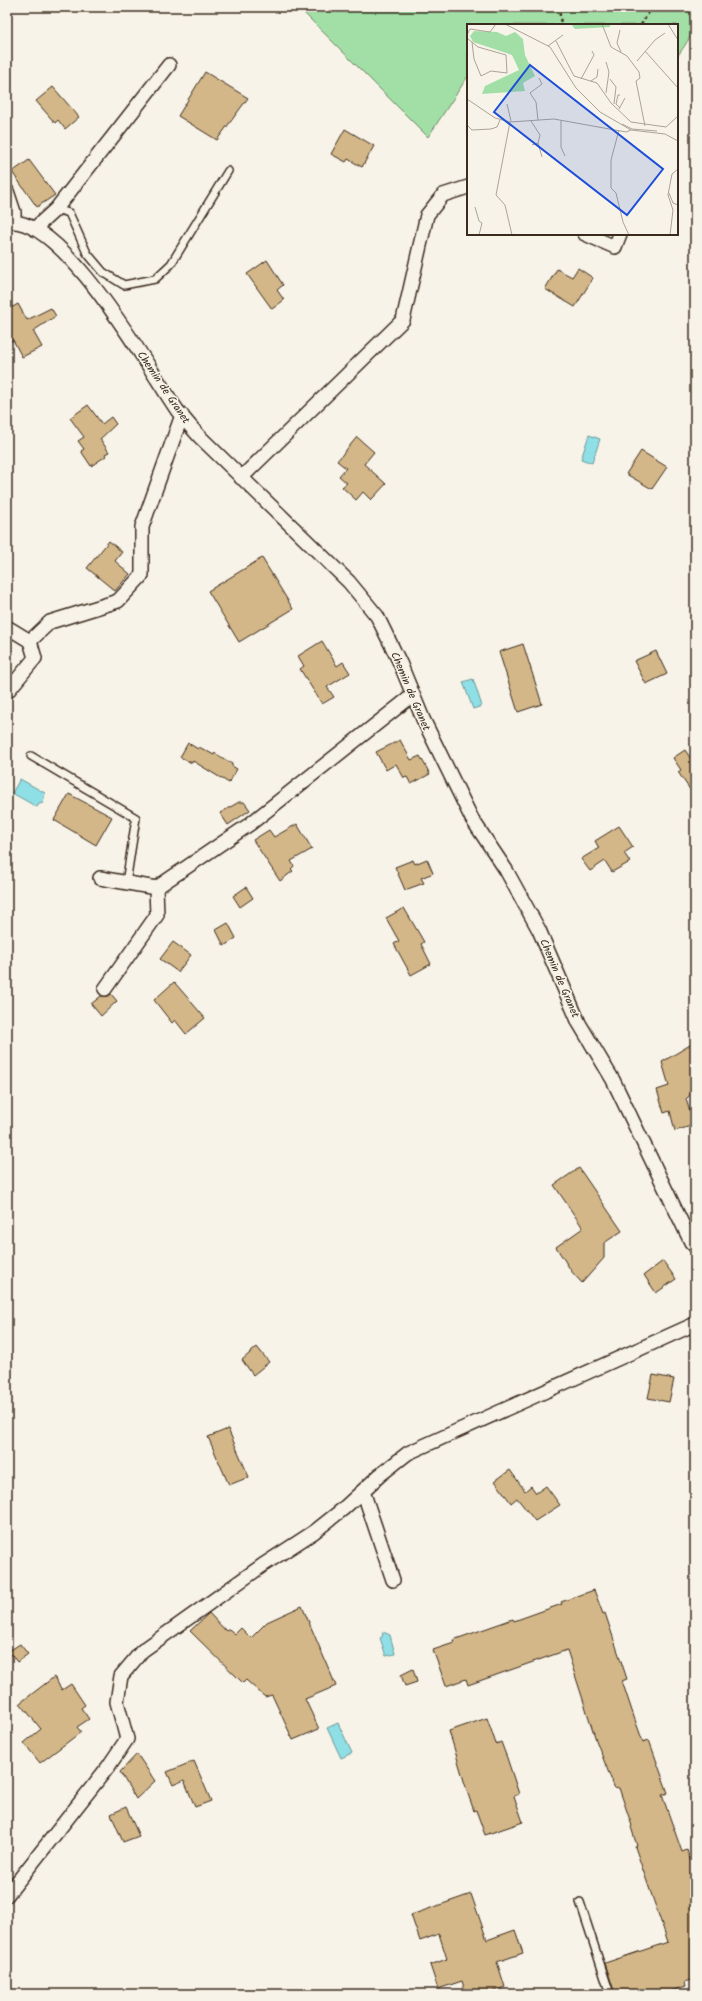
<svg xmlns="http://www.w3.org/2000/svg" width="702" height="2001" font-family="Kalam,sans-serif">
<rect width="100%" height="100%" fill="#f7f3e8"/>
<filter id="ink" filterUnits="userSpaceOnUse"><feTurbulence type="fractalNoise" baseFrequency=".025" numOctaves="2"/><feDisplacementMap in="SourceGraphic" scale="8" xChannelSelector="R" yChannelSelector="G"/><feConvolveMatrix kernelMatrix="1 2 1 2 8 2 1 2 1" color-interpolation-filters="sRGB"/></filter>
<g filter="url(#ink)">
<path fill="#a2dfa7" stroke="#6e8462" d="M298,7H695C695,33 691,36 677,57V25H468V76L428,137Z"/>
<path fill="#8edfe6" stroke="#6d9796" d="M589,435L600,439L592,463L581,459Z
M473,679L482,706L473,709L463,682Z
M20,779L45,793L43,803L39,804L37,807L12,793Z
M383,1632L390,1635L395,1654L386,1656L380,1638L382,1637Z
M338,1723L352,1753L341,1758L327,1728Z"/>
<path fill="#d3b788" stroke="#3b2a1e" d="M205,72L248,98L217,140L178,116Z
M53,87L79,117L65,129L58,120L55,123L36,101Z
M345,129L374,146L362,167L348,159L346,162L331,154Z
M29,160L55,195L37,207L12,172Z
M267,260L283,285L277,290L284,300L272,309L247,274Z
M578,268L593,278L575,307L545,289L557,269L572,277Z
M18,304L27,320L51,308L56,316L33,331L42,347L22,357L13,340L7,343V310Z
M88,405L102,424L111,417L116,424L100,439L109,452L105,454L106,456L91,466L81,451L84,449L78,441L84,437L70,418Z
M357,437L374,452L364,464L386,484L371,500L363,492L356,500L342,487L347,483L339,476L346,468L337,461Z
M641,451L667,467L652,489L626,474Z
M109,541L122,552L115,561L130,574L115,591L87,568Z
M262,558L293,609L239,642L208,591Z
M322,641L337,666L343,662L350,673L327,687L334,697L322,704L300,669L304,666L298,656Z
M523,644L542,704L518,712L499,652Z
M656,651L667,674L646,684L634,661Z
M400,740L411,760L420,756L430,774L411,784L407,777L404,778L396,764L386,770L376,752Z
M188,743L198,749L199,747L214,755L215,753L232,764V766L237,769L229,783L193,761L192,763L180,757Z
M685,750L693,762L695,761V797L678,772L681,770L673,758Z
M69,794L112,817L96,845L54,820Z
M239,802H244L250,810L228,825L220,813Z
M297,824L312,849L291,861L294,866L291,869L293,871L280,881L253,840L269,830L274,837Z
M619,826L633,847L624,853L630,862L612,872L605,861L590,871L581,859L599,848L595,841Z
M427,859L433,873L421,878L424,883L405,890L395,867L413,860L415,864Z
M246,887L253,898L240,907L233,896Z
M404,908L424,942L421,944L431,964L411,975L394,944L399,941L386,918Z
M228,923L236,938L224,946L216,930Z
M173,942L191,955L178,972L160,959Z
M174,982L205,1018L186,1034L175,1020L172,1023L154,1000Z
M111,994L117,1001L101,1016L91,1004L101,996H108Z
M695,1042V1090L686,1099L694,1125L675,1131L670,1111L664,1113L657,1090L669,1086L662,1062Z
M579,1168L622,1231L604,1243V1258L582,1283L572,1272L556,1247L583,1228L554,1185Z
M663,1261L676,1279L656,1293L644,1275Z
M257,1347L269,1362L253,1375L242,1360Z
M653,1375L674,1379L669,1402L648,1398Z
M228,1429L249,1477L229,1485L208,1437Z
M510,1470L525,1491L531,1486L536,1493L546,1486L560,1505L535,1521L517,1498L511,1503L495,1481Z
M594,1590L603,1614L605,1613L627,1679L622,1681L634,1717L643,1742L649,1740L668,1793L662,1795L682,1852L687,1850L695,1873V1979L685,1982L686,1986L662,1994H615L605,1963L668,1942L635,1847L637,1846L631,1827L632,1826L619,1788L615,1789L596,1740L567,1650L468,1685L466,1679L446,1686L433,1650L454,1643L453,1640L513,1619L514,1621L542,1611L562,1604L561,1602Z
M302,1606L336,1686L305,1699L319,1729L293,1740L272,1695L265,1697L246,1680L243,1683L190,1631L209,1613L226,1631L229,1629L235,1634L241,1628L251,1638L267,1622Z
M20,1644L28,1654L17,1662L9,1651Z
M413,1669L417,1682L405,1686L401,1675Z
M54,1677L62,1690L71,1684L85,1705L81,1708L89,1719L77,1727L81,1732L40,1763L24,1743L41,1729L20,1703Z
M487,1718L496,1744L501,1742L507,1758L519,1794L514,1796L523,1822L485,1835L476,1810L474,1811L467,1791L449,1731Z
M137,1754L155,1781L136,1799L120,1772Z
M194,1761L211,1801L195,1807L184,1780L173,1785L167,1772Z
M126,1807L139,1836L123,1842L111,1814Z
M471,1894L487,1940L515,1930L523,1953L497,1962L505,1987L486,1994H466L462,1981L438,1989L430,1965L447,1959L439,1934L420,1941L411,1915Z"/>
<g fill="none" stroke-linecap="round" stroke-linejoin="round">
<defs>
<path id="service" d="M56,209L69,213L87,253L103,272L124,285L155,279L171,264L228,171
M31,756L136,818L126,883
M580,1902L610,1994"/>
<path id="minor" d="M7,191L14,212V221
M7,222C63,214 148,368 177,410C184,419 191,427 199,436L349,582L377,616L400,663L423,719L472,819L506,870L539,930L579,1023L613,1080L691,1242L695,1246
M34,229L56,209L169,65
M585,234L615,247L620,234
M241,478L403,320L427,215L443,195L468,187
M7,627L30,641L50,622L118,601L142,575V527L182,415
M7,692L35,658L30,641
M100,878L156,888
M105,989L157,915L156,888L250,824L413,695
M363,1491L393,1580
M7,1895L108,1767L127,1739L117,1702L121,1676L142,1651L263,1565L314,1532L343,1509L380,1475L408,1453L695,1324"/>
</defs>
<use href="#service" stroke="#3b2a1e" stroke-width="10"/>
<use href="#minor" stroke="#3b2a1e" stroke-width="16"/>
<path stroke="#3b2a1e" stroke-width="2.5" stroke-dasharray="3 3" stroke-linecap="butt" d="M559,7L561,25
M641,25L652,7"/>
<use href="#service" stroke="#f7f3e8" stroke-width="7"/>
<use href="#minor" stroke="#f7f3e8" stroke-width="13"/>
</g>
</g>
<g text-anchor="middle" stroke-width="3.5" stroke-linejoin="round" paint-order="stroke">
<g font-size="11" fill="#3b2a1e" stroke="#f7f3e8">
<text transform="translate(164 387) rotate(56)" y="4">Chemin de Granet</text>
<text transform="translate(411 691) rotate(67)" y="4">Chemin de Granet</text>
<text transform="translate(560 978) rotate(67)" y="4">Chemin de Granet</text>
</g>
</g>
<g transform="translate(467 24)">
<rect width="211" height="211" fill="#f7f3e8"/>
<path d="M104,0H143V3L108,5ZM7,7L30,8L39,12L48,8L56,15L58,31L68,52L56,59L58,67L15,70L18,62L52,46L45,31L6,18L3,12Z" fill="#a2dfa7"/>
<path fill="none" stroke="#aca397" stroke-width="1" d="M38,0L83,23L109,64L133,88L164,106L198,110L211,117M135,0L144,23L160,32L172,48L173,54L169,57L178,102M201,0L211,16M153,6L150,19L154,28M0,11L3,5L23,8L29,0M0,14L11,23L39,31L40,49L24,47L14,52L7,35L5,18M89,17L107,52L130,59L144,79L164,98L199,103L211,92M81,22L96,11M178,27L211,64M170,37L188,16L198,9M139,38L142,48L139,69M114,55L127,31L125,27M143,55L149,63L147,80M124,57L130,53L131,45M0,75L28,94L43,98M40,80L44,97M153,84L149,80L151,71H153M152,85L158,74M71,96L69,78L63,69L75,60L72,54M94,96V123L98,132M64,97L73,111L71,119L65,121M155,100L165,105L190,107M0,101L5,106L24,105L30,103L33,96M152,106L144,136V164L149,169L156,198L162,211M71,119L75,133M202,169L206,179L211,181M8,183L12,197L15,199L12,211M45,211L38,181L29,171L43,98L87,95L159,108L164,106M203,211L206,186L201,171L205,150L211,145"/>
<path fill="#1d4ed8" fill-opacity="0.15" stroke="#1d4ed8" stroke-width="2" d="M63,41L196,145L160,191L27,88Z"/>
<rect width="211" height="211" fill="none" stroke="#3b2a1e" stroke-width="2"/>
</g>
<rect width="702" height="2001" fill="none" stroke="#f7f3e8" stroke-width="24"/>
<rect x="12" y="12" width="678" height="1977" fill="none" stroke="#3b2a1e" stroke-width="1.5" filter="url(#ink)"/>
</svg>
